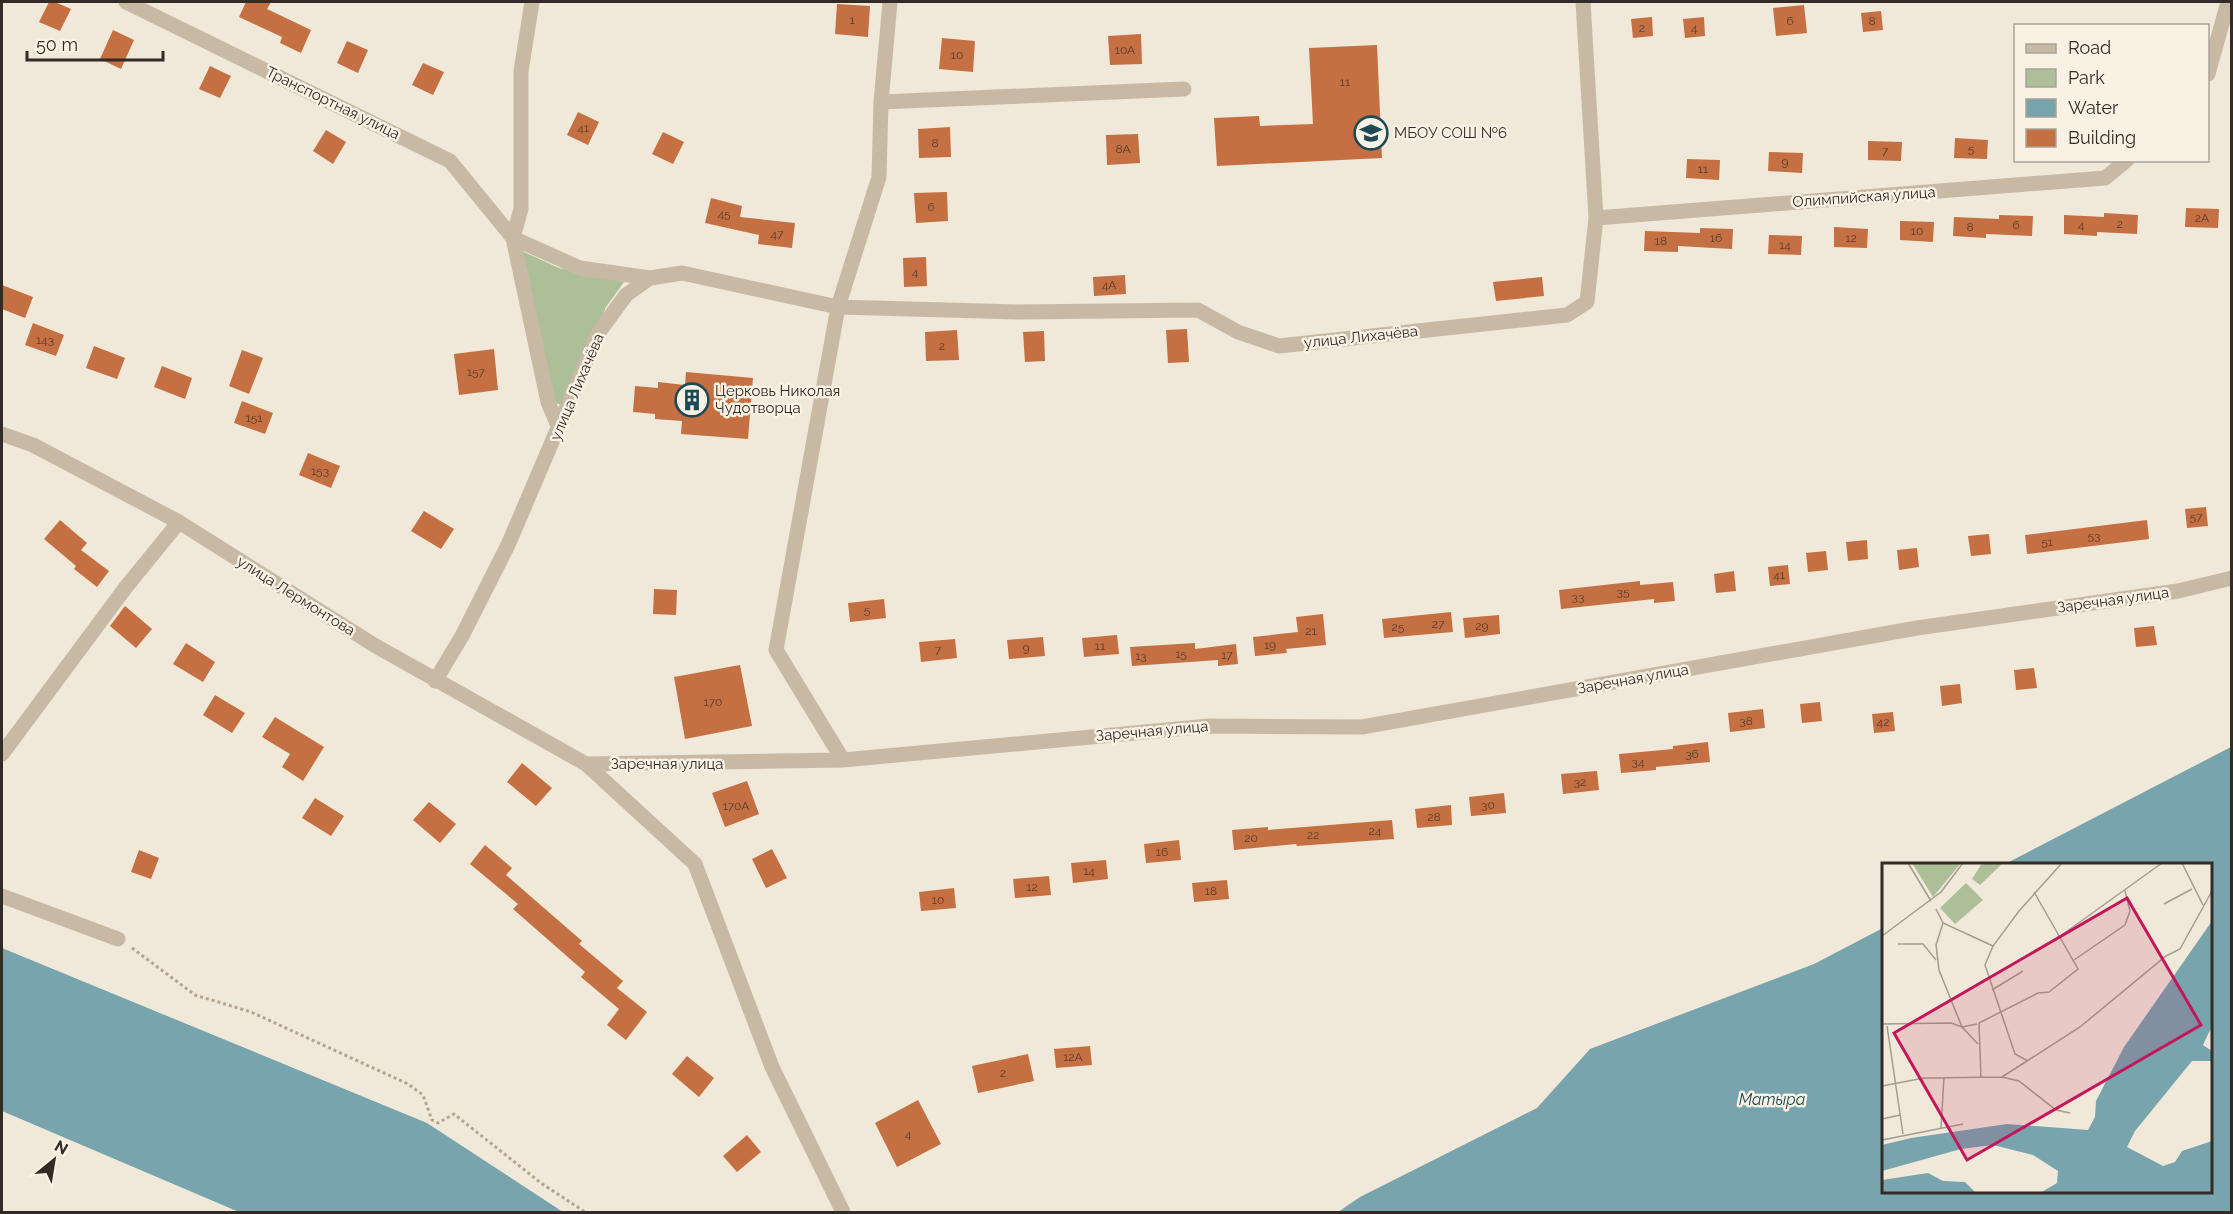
<svg xmlns="http://www.w3.org/2000/svg" width="2233" height="1214" font-family="Raleway,sans-serif">
<rect width="100%" height="100%" fill="#f0e8d8"/>
<path fill="#adbf98" d="M522,251L559,268L624,282L606,307L563,406L554,402Z"/>
<path fill="#77a4ad" d="M2231,747V1212H1338L1360,1197L1537,1108L1590,1049L1814,964L1883,928L1884,1192H2210V864H2005Z
M2,948L427,1123L563,1212H239L2,1111Z"/>
<path fill="#c47042" d="M49,2H55L71,9L60,31L39,22Z
M246,2H271L267,9L311,30L301,53L280,43L282,37L239,17Z
M837,4L870,6L868,37L835,34Z
M1804,5L1807,33L1776,36L1773,8Z
M1881,11L1883,30L1863,32L1861,13Z
M1652,17L1653,36L1633,38L1631,19Z
M1704,17L1705,36L1685,38L1683,19Z
M113,30L134,40L121,69L100,59Z
M1141,34L1142,64L1110,65L1108,36Z
M942,38L975,41L973,72L939,69Z
M347,41L368,50L358,73L337,63Z
M1377,45L1382,158L1217,166L1214,118L1259,116L1260,126L1313,124L1309,48Z
M423,63L444,72L433,95L412,85Z
M210,66L231,76L220,98L199,89Z
M578,112L599,122L588,145L567,135Z
M950,127L951,157L919,158L918,129Z
M326,130L346,142L333,164L313,151Z
M663,132L684,142L673,164L652,154Z
M1138,134L1140,163L1107,165L1106,135Z
M1955,138L1988,140L1987,159L1954,158Z
M1868,141L1902,142L1901,161L1868,160Z
M1769,152L1803,153L1802,173L1768,171Z
M1687,159L1720,160L1719,180L1686,178Z
M947,192L948,221L916,223L914,193Z
M711,198L742,206L740,217L795,223L792,248L758,244L759,235L705,223Z
M2186,208L2219,209L2218,228L2185,227Z
M2104,213L2138,215L2137,234L2097,232V236L2064,234V215L2104,217Z
M1999,215L2033,216L2032,236L1986,234V238L1953,236L1954,217L1999,219Z
M1900,221L1934,222L1933,242L1900,240Z
M1834,227L1868,229L1867,248L1834,247Z
M1700,228L1733,229L1732,249L1678,246V252L1644,251L1645,231L1700,233Z
M1769,235L1802,236L1801,255L1768,254Z
M926,257L927,286L904,287L903,258Z
M1125,275L1126,294L1094,296L1093,277Z
M1542,277L1544,296L1496,301L1493,282Z
M2,285L33,297L25,318L2,309Z
M33,323L64,335L56,356L25,345Z
M1187,329L1189,362L1168,363L1166,330Z
M957,330L959,360L926,361L925,332Z
M1044,331L1045,361L1025,362L1023,332Z
M94,346L125,358L117,379L86,368Z
M494,349L498,390L459,395L454,354Z
M242,350L263,358L249,394L229,386Z
M162,366L192,378L185,399L154,387Z
M686,372L753,378L748,439L681,434L682,421L655,419V414L633,412L635,386L658,388V382L685,385Z
M242,401L273,413L265,434L234,423Z
M308,453L340,466L331,488L299,475Z
M2206,507L2208,526L2187,528L2185,509Z
M424,511L454,529L441,549L411,531Z
M60,520L87,543L81,550L109,571L97,587L74,569L76,566L44,539Z
M2147,520L2149,539L2027,554L2025,535Z
M1989,534L1991,554L1971,556L1968,536Z
M1867,540L1868,559L1848,561L1846,542Z
M1917,548L1919,567L1899,570L1897,550Z
M1826,551L1828,570L1808,572L1806,553Z
M1788,565L1790,584L1770,586L1768,567Z
M1734,571L1736,591L1716,593L1714,574Z
M1640,581V585L1673,582L1675,601L1654,603V599L1561,609L1559,590Z
M654,589L677,590L676,615L653,614Z
M884,599L886,618L850,622L848,603Z
M125,606L152,629L136,648L110,626Z
M1451,612L1453,632L1384,638L1382,619Z
M1323,614L1326,645L1286,649L1287,653L1255,656L1253,637L1298,632L1296,617Z
M1499,615L1500,634L1465,638L1463,618Z
M2154,626L2157,645L2136,647L2134,628Z
M1117,635L1119,654L1084,657L1082,638Z
M1043,637L1045,656L1009,659L1007,640Z
M955,639L957,658L921,662L919,642Z
M186,643L215,662L203,682L173,664Z
M1195,643V649L1236,644L1238,664L1218,666V660L1132,666L1130,647Z
M740,665L752,726L685,739L674,677Z
M2034,668L2037,688L2016,690L2014,670Z
M1960,684L1962,703L1942,706L1940,686Z
M215,695L245,713L232,733L203,715Z
M1820,702L1822,721L1802,723L1800,704Z
M1763,709L1765,728L1730,732L1728,713Z
M1893,712L1895,731L1874,733L1872,714Z
M275,717L324,747L303,781L282,767L290,754L262,737Z
M1708,742L1710,762L1656,767V770L1621,773L1619,754L1673,749V746Z
M522,763L552,788L536,806L507,782Z
M1597,771L1599,790L1563,794L1561,774Z
M747,781L759,814L725,827L712,793Z
M1504,793L1506,813L1471,816L1469,797Z
M315,798L344,816L331,836L302,818Z
M429,802L456,824L440,843L413,820Z
M1451,805L1452,825L1417,828L1415,809Z
M1392,820L1394,839L1297,846L1296,844L1234,850L1232,830L1268,827V830Z
M1179,840L1181,860L1146,863L1144,844Z
M485,845L512,868L506,875L582,941L579,944L623,981L617,988L647,1012L626,1040L607,1025L619,1009L581,977L585,972L513,909L518,904L470,864Z
M772,849L787,878L766,888L752,859Z
M139,850L159,858L151,879L131,872Z
M1106,860L1108,879L1073,883L1071,863Z
M1049,876L1051,895L1015,898L1013,879Z
M1227,880L1229,899L1194,902L1192,883Z
M954,888L956,908L921,911L919,892Z
M1090,1046L1092,1065L1056,1068L1054,1049Z
M1028,1054L1034,1081L978,1093L972,1066Z
M687,1056L714,1078L699,1097L672,1074Z
M918,1100L941,1144L897,1167L875,1123Z
M747,1135L761,1152L737,1172L723,1156Z"/>
<g fill="none" stroke-linecap="round" stroke-linejoin="round">
<path stroke="#b4a38e" stroke-width="3" stroke-dasharray="3 3" stroke-linecap="butt" d="M132,948L195,995L251,1012L408,1084L423,1095L432,1120L438,1123L454,1114L541,1183L585,1212"/>
<path stroke="#c8b9a4" stroke-width="15" d="M126,2L450,161L513,238L580,268L650,278
M532,2L521,71V209L513,238L548,402L559,428
M2208,74L2228,2
M881,102L1184,89
M1596,218L2105,178L2127,160
M2,434L33,445L179,522L374,645L586,764L695,864L772,1067L843,1212
M435,681L462,636L508,545L599,332L626,295L650,278L682,273L838,307L1019,312L1198,310L1238,332L1279,346L1567,315L1587,302L1596,218L1583,2
M2,754L126,587L179,522
M843,760L776,650L838,307L879,177L881,102L890,2
M586,764L843,760L1209,726L1362,727L1917,628L2178,591L2232,578
M2,896L118,939"/>
</g>
<defs>
<symbol id="school-ring" viewBox="-11 -11 22 22"><circle r="9.5" fill="#f8f1e4" stroke="#1c4a54" stroke-width="1.5"/><path d="M0-5L7-2L0 1L-7-2ZM-4 1L0 2.5L4 1V4Q0 6-4 4Z" fill="#1c4a54"/></symbol>
<symbol id="building-ring" viewBox="-11 -11 22 22"><circle r="9.5" fill="#f8f1e4" stroke="#1c4a54" stroke-width="1.5"/><path d="M-4-6H4V6H1V3H-1V6H-4ZM-2.5-4.3h1.7v1.8h-1.7ZM.8-4.3h1.7v1.8H.8ZM-2.5-1h1.7V.8h-1.7ZM.8-1h1.7V.8H.8Z" fill="#1c4a54"/></symbol>
</defs>
<g fill-rule="evenodd">
<use href="#school-ring" x="1352" y="114" width="38" height="38"/>
<use href="#building-ring" x="673" y="381" width="38" height="38"/>
</g>
<g text-anchor="middle" stroke-width="5" stroke-linejoin="round" paint-order="stroke">
<g font-size="12" fill="#573c2d">
<text x="852" y="24">1</text>
<text x="1790" y="25">6</text>
<text x="1872" y="25">8</text>
<text x="1642" y="32">2</text>
<text x="1694" y="32">4</text>
<text x="1125" y="54">10А</text>
<text x="957" y="59">10</text>
<text x="1345" y="86">11</text>
<text x="583" y="132">41</text>
<text x="935" y="147">8</text>
<text x="1123" y="153">8А</text>
<text x="1971" y="153">5</text>
<text x="1885" y="155">7</text>
<text x="1785" y="166">9</text>
<text x="1703" y="173">11</text>
<text x="931" y="211">6</text>
<text x="724" y="218">45</text>
<text x="2202" y="222">2А</text>
<text x="2120" y="228">2</text>
<text x="2016" y="229">6</text>
<text x="2081" y="229">4</text>
<text x="1970" y="231">8</text>
<text x="1917" y="235">10</text>
<text x="777" y="238">47</text>
<text x="1716" y="242">16</text>
<text x="1851" y="242">12</text>
<text x="1661" y="245">18</text>
<text x="1785" y="249">14</text>
<text x="915" y="276">4</text>
<text x="1109" y="289">4А</text>
<text x="45" y="344">143</text>
<text x="942" y="350">2</text>
<text x="476" y="376">157</text>
<text x="254" y="422">151</text>
<text x="320" y="475">153</text>
<text x="2196" y="521">57</text>
<text x="2094" y="540">53</text>
<text x="2047" y="546">51</text>
<text x="1779" y="579">41</text>
<text x="1623" y="596">35</text>
<text x="1578" y="601">33</text>
<text x="867" y="614">5</text>
<text x="1438" y="628">27</text>
<text x="1482" y="630">29</text>
<text x="1398" y="631">25</text>
<text x="1311" y="635">21</text>
<text x="1270" y="649">19</text>
<text x="1100" y="650">11</text>
<text x="1026" y="652">9</text>
<text x="938" y="654">7</text>
<text x="1181" y="658">15</text>
<text x="1227" y="659">17</text>
<text x="1141" y="660">13</text>
<text x="713" y="706">170</text>
<text x="1746" y="725">38</text>
<text x="1883" y="726">42</text>
<text x="1692" y="758">36</text>
<text x="1638" y="766">34</text>
<text x="1580" y="786">32</text>
<text x="1488" y="809">30</text>
<text x="736" y="810">170А</text>
<text x="1434" y="821">28</text>
<text x="1375" y="835">24</text>
<text x="1313" y="839">22</text>
<text x="1251" y="842">20</text>
<text x="1162" y="856">16</text>
<text x="1089" y="875">14</text>
<text x="1032" y="891">12</text>
<text x="1211" y="895">18</text>
<text x="938" y="904">10</text>
<text x="1073" y="1061">12А</text>
<text x="1003" y="1077">2</text>
<text x="908" y="1138">4</text>
</g>
<g font-size="15" fill="#332b26" stroke="#f8f1e4">
<text transform="translate(333 103) rotate(26)" y="5">Транспортная улица</text>
<text transform="translate(1864 197) rotate(-4)" y="5">Олимпийская улица</text>
<text transform="translate(1361 337) rotate(-6)" y="5">улица Лихачёва</text>
<text transform="translate(577 387) rotate(-67)" y="5">улица Лихачёва</text>
<text transform="translate(296 596) rotate(32)" y="5">улица Лермонтова</text>
<text transform="translate(2113 600) rotate(-8)" y="5">Заречная улица</text>
<text transform="translate(1633 679) rotate(-10)" y="5">Заречная улица</text>
<text transform="translate(1152 731) rotate(-5)" y="5">Заречная улица</text>
<text x="667" y="769">Заречная улица</text>
</g>
<g font-size="15" fill="#332b26" stroke="#f8f1e4" text-anchor="start">
<text x="1394" y="138">МБОУ СОШ №6</text>
<text x="715" y="396">Церковь Николая<tspan x="715" dy="17">Чудотворца</tspan></text>
</g>
<g font-size="16" font-style="italic" fill="#1c4a54" stroke="#f8f1e4">
<text x="1772" y="1105">Матыра</text>
</g>
</g>
<g transform="translate(1882 863)">
<rect width="330" height="330" fill="#f0e8d8"/>
<path d="M30,0H79L51,34ZM100,0H121L98,22L90,16ZM84,20L101,37L73,61L58,45Z" fill="#adbf98"/>
<path d="M330,58V163L321,182L330,188V198H310L253,268L245,284L281,303L293,299L300,288L330,278V330H158L175,320L176,308L151,292L111,282L79,286L0,308V282L29,275L125,261L206,267L213,254L214,238L242,184ZM46,310L61,318L83,319L94,330H0V317Z" fill="#77a4ad"/>
<path fill="none" stroke="#a49c91" stroke-width="1.5" d="M26,0L49,38M300,0L321,42M282,41L310,26M54,46L61,60L111,83M61,60L54,82L57,107L80,164L96,181M0,73L59,29L81,0M177,74L280,0M16,81H41L54,97M192,97L243,62L248,48L243,28M110,127L141,108M0,161L69,160L80,164L95,161M5,163L21,271M146,198L133,191L103,102L111,83L137,48L180,0M120,214L198,164L284,93L298,86L330,28M99,215L97,160L156,130L167,129L196,106L152,29M0,223L42,215L120,214L137,218L174,247L188,250M0,256L18,252M59,265L62,214M0,277L81,261"/>
<path fill="#c2185b" fill-opacity="0.15" stroke="#c2185b" stroke-width="3" d="M245,35L319,162L85,297L12,170Z"/>
<rect width="330" height="330" fill="none" stroke="#332b26" stroke-width="3"/>
</g>
<rect width="2233" height="1214" fill="none" stroke="#332b26" stroke-width="6"/>
<rect x="2014" y="24" width="195" height="138" fill="#f8f1e4" stroke="#a9a298" stroke-width="1.5"/>
<rect x="2026" y="44" width="30" height="9" fill="#c8b9a4" stroke="#a9a298" stroke-width="1.5"/>
<text x="2068" y="54" font-size="18" fill="#332b26">Road</text>
<rect x="2026" y="69" width="30" height="18" fill="#adbf98" stroke="#a9a298" stroke-width="1.5"/>
<text x="2068" y="84" font-size="18" fill="#332b26">Park</text>
<rect x="2026" y="99" width="30" height="18" fill="#77a4ad" stroke="#a9a298" stroke-width="1.5"/>
<text x="2068" y="114" font-size="18" fill="#332b26">Water</text>
<rect x="2026" y="129" width="30" height="18" fill="#c47042" stroke="#a9a298" stroke-width="1.5"/>
<text x="2068" y="144" font-size="18" fill="#332b26">Building</text>
<g transform="translate(54 1160) rotate(30)" stroke="#f8f1e4" stroke-width="4.5" paint-order="stroke">
<path d="M0-4.5L10 22L0 15L-10 22Z" fill="#332b26"/>
<text y="-9" font-size="16" font-weight="bold" text-anchor="middle" fill="#332b26">N</text>
</g>
<path d="M27 51v9h136v-9" fill="none" stroke="#332b26" stroke-width="3"/>
<text x="36" y="51" font-size="18" fill="#332b26" stroke="#f8f1e4" stroke-width="4.5" paint-order="stroke">50 m</text>
</svg>
